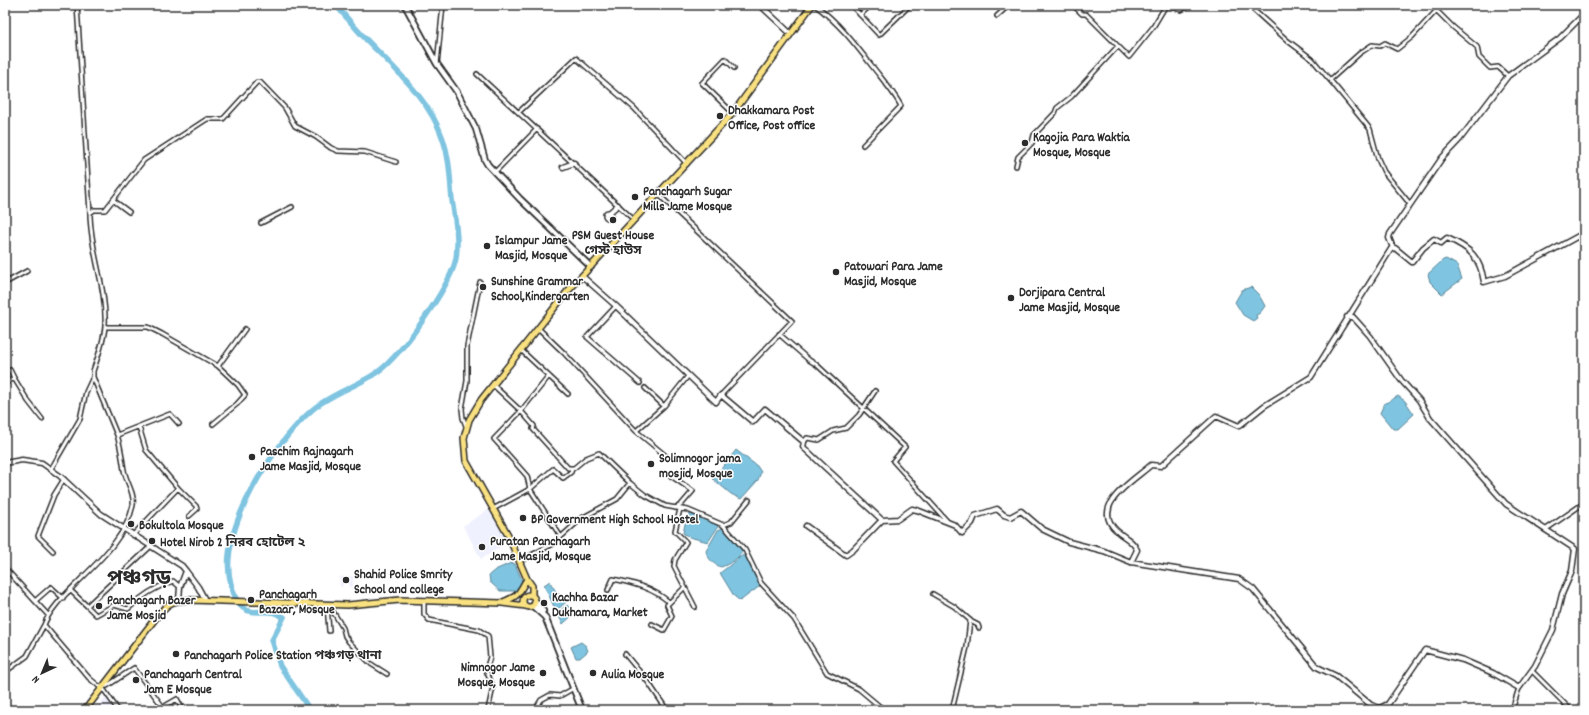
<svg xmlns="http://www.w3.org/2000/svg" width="1589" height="715" font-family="Dekko,'Noto Sans Bengali',sans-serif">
<rect width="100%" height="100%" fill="#fff"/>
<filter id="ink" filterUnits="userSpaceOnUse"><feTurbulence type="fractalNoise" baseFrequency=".025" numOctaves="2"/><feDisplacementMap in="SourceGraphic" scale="8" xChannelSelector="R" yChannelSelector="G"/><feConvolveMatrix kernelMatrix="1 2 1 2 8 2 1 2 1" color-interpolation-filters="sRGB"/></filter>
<g filter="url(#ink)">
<path fill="#f0f1fe" d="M489,509L508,543L481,559L463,526Z
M353,576V587H349V583H343V586L340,587L339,577Z
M106,697L116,710H95Z"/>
<path fill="#7fc4e0" stroke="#5d8798" d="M1446,259L1457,265L1462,279L1442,294L1430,282L1428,274L1443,260Z
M1251,287L1259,295L1265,306L1260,313L1256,315L1257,318L1253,321L1243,315L1235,302L1242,290Z
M1398,396L1405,401L1414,414L1398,429H1393L1380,413L1384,404Z
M736,450L757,466L761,472L758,480L741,499L731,494L713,479Z
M690,514L717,524L718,527L708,542L689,537L683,533L685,524Z
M723,528L743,550C740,558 728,565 721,567C714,565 707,558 706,551L718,530Z
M743,555L747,557L760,586L740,601L734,596L720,573Z
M511,563L515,564L523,583L519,591H500L490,582L489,575L495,570Z
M550,581C553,590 560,594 566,602L557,610L555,609L544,585Z
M567,605L575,613L563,624L557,613Z
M581,642L586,646L588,651L580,658H576L571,647Z"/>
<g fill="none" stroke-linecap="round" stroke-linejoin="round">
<path stroke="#7fc4e0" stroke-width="5.5" d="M310,710L280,666L272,640L284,617C280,615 275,612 270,612C262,611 250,614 243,608C236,603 233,592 231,584C216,532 274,443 312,410C336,389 370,384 391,360C410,341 452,283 456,258C459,238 455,220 452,200C450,179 450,159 443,139C429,97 391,66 362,35C353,25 344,15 336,5"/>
<defs>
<path id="minor" d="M77,5L90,213
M815,5C838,22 855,44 872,66C882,79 893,91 901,106L863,145
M851,5L879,35L910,5
M1073,5L1082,14H1086L1129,57L1153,27L1165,7L1169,6L1181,10L1192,5
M1248,5L1288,41L1312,59L1335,86L1370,129L1378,159L1384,172L1410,204
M1431,5L1453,27L1477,47L1479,57L1490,68L1498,67L1508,76
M860,15L871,5
M997,16L1009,5
M437,64L443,5
M477,74L634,220
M1330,80L1360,53L1372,45L1380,46L1385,43L1397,49L1412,37L1436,11
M519,112L576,58L634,108L687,164
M733,113L702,83L725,59L734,68
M1016,166L1018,157L1032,143L1034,135L1055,113L1057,108L1071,97L1118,46
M495,172L537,129
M658,194L792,321L721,395
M113,200L129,212
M261,223L292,207
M5,283L27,271
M616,306L587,337L640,383
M105,327H148L162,334L218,366L238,385L245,395L237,404L213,424
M538,328L564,353L636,431L664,406L688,376
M779,334L809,360L817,365L905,447L893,461L947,521
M521,350L568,394
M218,366L245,329
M549,376L521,411L534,426L533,429L568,468H574L586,458L599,453L630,483
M14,378L28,401L42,419
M5,384L14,378L10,370
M493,385L521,411L494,439L527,476L530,489L493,509
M645,388L664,406
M179,424L170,414L117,435C121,447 122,458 124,470C126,482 135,493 133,505C127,536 98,562 77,583C64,596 50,609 44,625L89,678L100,687L107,686L134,668L163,707L177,699L183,710
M466,426L463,418L462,409L467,381V346L480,282
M636,431L666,456
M117,435L93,377V371C98,357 104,341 105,326C107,288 90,251 90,213L94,210H105L144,160L207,119H223L257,82H260L285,108L295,126L316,137L331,148L338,151L365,152L396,162
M804,442L807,438L819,440L833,431L846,428L859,415L875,391
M51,469L80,419L86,392L93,377
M671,476L693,491L681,505L675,508
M178,488L196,506L197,509L189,516
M680,509L675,531L686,542L675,560L674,566L695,607
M723,525L731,522L749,500
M1545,530L1584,503
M133,535L178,488L146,450L139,427
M561,537L530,489L553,469L563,478L571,472L572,469
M53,551L38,536L54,495L64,479
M520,561L553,544L582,518L617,499L630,483L645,495L665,506L688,510L723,525L745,550L761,583L794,619L827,673L859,689L884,710
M5,568L35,601
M70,590L87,606L151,546
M608,590L613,579C633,583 653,588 669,602
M933,594L955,607L972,622L978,625L979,628
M424,600V614L429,620L479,630L488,636L490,657L486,670L493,687L488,710
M327,605L329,631
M329,605L343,628L345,636L349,642L371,664L387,674
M87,606L96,615L114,605L128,609C141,596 156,587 173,581L180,587
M48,615L35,601L51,587L63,598
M652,624L664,630L672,616L667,605L684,588
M625,654L648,682L667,710
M1532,671L1571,710
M5,672L27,656L44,625
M102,687L118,710
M641,709L642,710
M541,710L538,705L541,700L550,695L560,696L574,688
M575,710L581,707
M952,710L967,647L970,620
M1512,710L1519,688"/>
<path id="tertiary" d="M760,5L791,34
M563,167L574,163
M605.5 215a2.5 2.5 0 1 1 5 0a2.5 2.5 0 1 1-5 0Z
M609,213L618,205
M1393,248L1389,238L1390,234L1442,158L1460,139L1508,76L1560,38L1584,14
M582,276L616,306L716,402L721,395L753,422L765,409L804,442L803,447L882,520L853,550L846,555L806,526
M5,463L22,460L42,463L60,476L101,514L182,566L186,571L180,587L179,600
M882,520L898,519L912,509L917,510L955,525L962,533L972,523L975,516L997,509L1004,515L1010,517L1021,511L1042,529L1069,542L1104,551L1131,562L1239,579L1253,589L1317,667L1336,676L1371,705L1380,708L1388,704L1425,650L1463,660L1493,673L1519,688L1535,666L1553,630L1562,594L1572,571L1575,549L1506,504L1430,418L1419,400L1401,380L1370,336L1353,317H1347
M1131,562L1137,550C1133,540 1124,538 1117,531C1089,506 1133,481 1151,465L1161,466L1216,416L1239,426L1264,406L1311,377L1391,249L1395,248L1412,262L1423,248L1434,239L1441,243L1447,238C1470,248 1480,257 1484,282L1505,276L1584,233
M186,571L198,587L205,600"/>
<path id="secondary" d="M405,5L437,64L457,92L476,129L485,160L488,165L520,199L591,267
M536,602L543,611
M533,606L545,617L582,710"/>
<path id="trunk" d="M523 601a6 6 0 1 1 12 0a6 6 0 1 1-12 0Z
M532,595V586L527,579L508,535L466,461L464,438L469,420L481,400L567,292L733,113L812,5
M503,602C521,595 518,593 527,579
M85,710L155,619C167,604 170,600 190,600L348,605L400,600L502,603L526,606"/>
</defs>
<use href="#minor" stroke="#2b2b2b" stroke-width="6"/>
<use href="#tertiary" stroke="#2b2b2b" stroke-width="7"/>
<use href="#secondary" stroke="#2b2b2b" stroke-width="8"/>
<use href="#trunk" stroke="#2b2b2b" stroke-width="8"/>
<use href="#minor" stroke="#fff" stroke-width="3"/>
<use href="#tertiary" stroke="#fff" stroke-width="4"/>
<use href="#secondary" stroke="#fff" stroke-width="4.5"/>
<use href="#trunk" stroke="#f9e181" stroke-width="5"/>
</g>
</g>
<g fill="#2b2b2b" stroke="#fff" stroke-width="1.5">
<circle cx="720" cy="116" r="4"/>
<circle cx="1025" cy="143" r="4"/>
<circle cx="635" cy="197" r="4"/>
<circle cx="613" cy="220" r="4"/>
<circle cx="487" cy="246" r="4"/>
<circle cx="836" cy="272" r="4"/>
<circle cx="483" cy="287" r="4"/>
<circle cx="1011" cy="298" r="4"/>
<circle cx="252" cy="457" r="4"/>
<circle cx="651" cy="464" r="4"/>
<circle cx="523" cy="518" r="4"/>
<circle cx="131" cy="524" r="4"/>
<circle cx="152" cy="541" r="4"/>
<circle cx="482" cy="547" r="4"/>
<circle cx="346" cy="580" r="4"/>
<circle cx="251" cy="600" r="4"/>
<circle cx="544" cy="603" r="4"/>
<circle cx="99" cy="606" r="4"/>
<circle cx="176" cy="654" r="4"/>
<circle cx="543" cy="673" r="4"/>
<circle cx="593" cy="673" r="4"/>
<circle cx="136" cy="680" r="4"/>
</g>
<g text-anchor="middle" stroke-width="3" stroke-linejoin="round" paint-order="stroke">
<g font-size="13" font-weight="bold" fill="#2b2b2b" stroke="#fff" text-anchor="start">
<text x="728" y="114">Dhakkamara Post<tspan x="728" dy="15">Office, Post office</tspan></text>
<text x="1033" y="141">Kagojia Para Waktia<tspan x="1033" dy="15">Mosque, Mosque</tspan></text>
<text x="643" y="195">Panchagarh Sugar<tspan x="643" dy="15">Mills Jame Mosque</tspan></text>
<text x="613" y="239" text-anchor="middle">PSM Guest House<tspan x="613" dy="15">গেস্ট হাউস</tspan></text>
<text x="495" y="244">Islampur Jame<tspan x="495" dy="15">Masjid, Mosque</tspan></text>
<text x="844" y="270">Patowari Para Jame<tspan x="844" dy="15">Masjid, Mosque</tspan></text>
<text x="491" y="285">Sunshine Grammar<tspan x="491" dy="15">School,Kindergarten</tspan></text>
<text x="1019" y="296">Dorjipara Central<tspan x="1019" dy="15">Jame Masjid, Mosque</tspan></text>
<text x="260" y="455">Paschim Rajnagarh<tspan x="260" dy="15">Jame Masjid, Mosque</tspan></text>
<text x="659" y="462">Solimnogor jama<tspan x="659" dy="15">mosjid, Mosque</tspan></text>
<text x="531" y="523">BP Government High School Hostel</text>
<text x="139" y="529">Bokultola Mosque</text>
<text x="490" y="545">Puratan Panchagarh<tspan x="490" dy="15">Jame Masjid, Mosque</tspan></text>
<text x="160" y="546">Hotel Nirob 2 নিরব হোটেল ২</text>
<text x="354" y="578">Shahid Police Smrity<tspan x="354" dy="15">School and college</tspan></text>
<text x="259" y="598">Panchagarh<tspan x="259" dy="15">Bazaar, Mosque</tspan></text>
<text x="552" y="601">Kachha Bazar<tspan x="552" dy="15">Dukhamara, Market</tspan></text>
<text x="107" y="604">Panchagarh Bazer<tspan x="107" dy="15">Jame Mosjid</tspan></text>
<text x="184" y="659">Panchagarh Police Station পঞ্চগড় থানা</text>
<text x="535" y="671" text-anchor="end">Nimnogor Jame<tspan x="535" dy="15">Mosque, Mosque</tspan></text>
<text x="144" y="678">Panchagarh Central<tspan x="144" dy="15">Jam E Mosque</tspan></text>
<text x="601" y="678">Aulia Mosque</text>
</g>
<g font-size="21" font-weight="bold" fill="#2b2b2b" stroke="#fff">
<text x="139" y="584">পঞ্চগড়</text>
</g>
</g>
<rect width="1589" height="715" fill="none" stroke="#fff" stroke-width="20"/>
<rect x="10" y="10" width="1569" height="695" fill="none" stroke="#2b2b2b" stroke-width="1.5" filter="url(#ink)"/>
<g transform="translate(42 673) rotate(224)" stroke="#ffffff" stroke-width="3" paint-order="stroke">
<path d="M0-3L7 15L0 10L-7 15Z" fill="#2b2b2b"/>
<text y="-6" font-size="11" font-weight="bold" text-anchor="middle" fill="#2b2b2b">N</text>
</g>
</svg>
